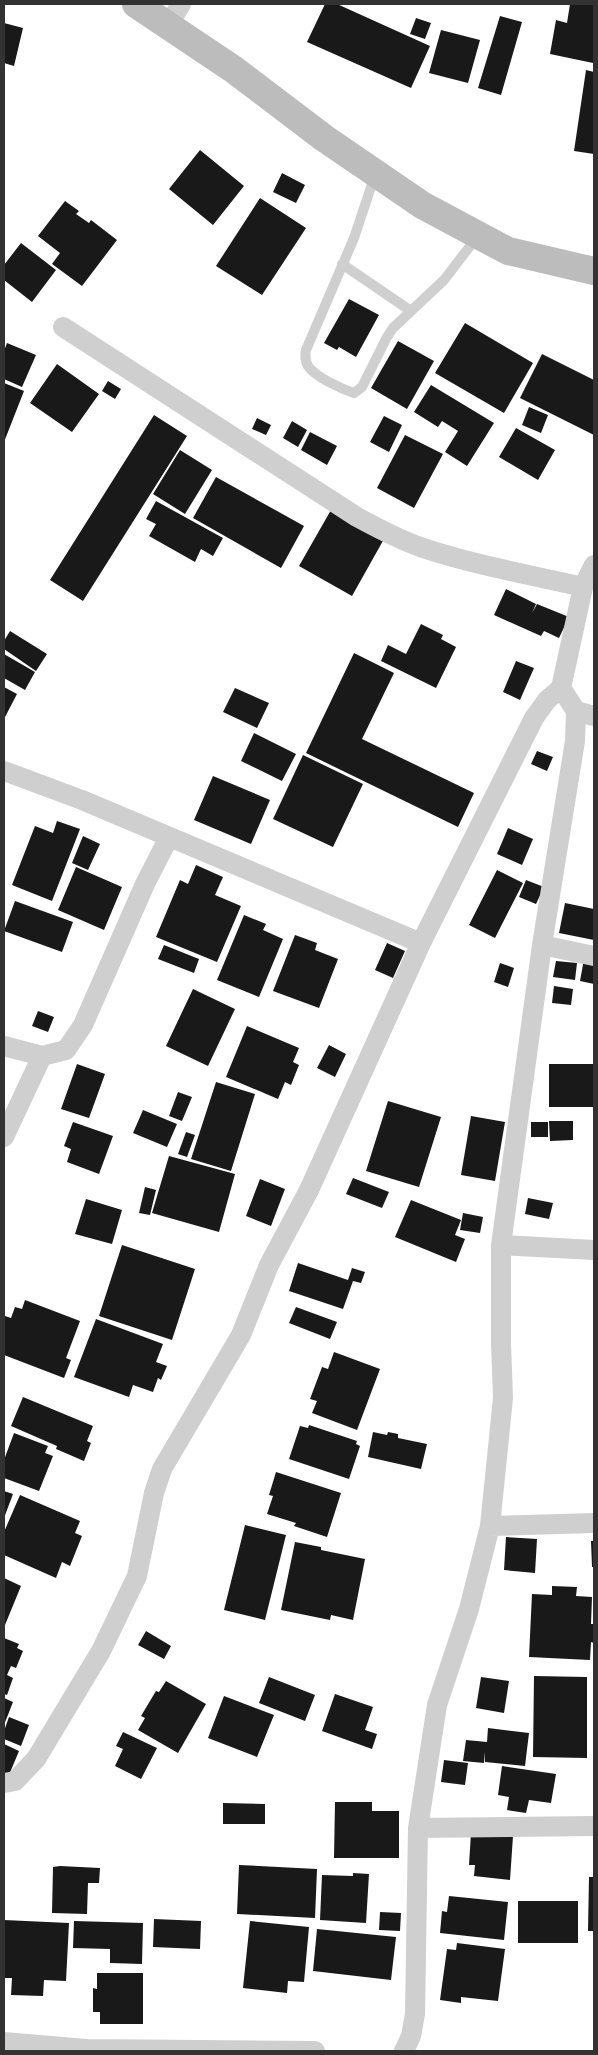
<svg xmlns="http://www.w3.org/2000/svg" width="598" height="2055" font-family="Arial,sans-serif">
<rect width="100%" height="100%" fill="#fff"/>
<path fill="#191919" d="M325,4H337L430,46L411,88L307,42Z
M570,4H594L593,63L550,54L556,20L567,23Z
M500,16L522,22L501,95L478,88Z
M416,18L431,23L425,39L410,34Z
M4,23L23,28L14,66L4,63Z
M441,30L480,40L468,83L429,73Z
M586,70L594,72V154L574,151Z
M200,150L244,186L213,225L169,189Z
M282,173L305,185L296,203L273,192Z
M260,198L306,228L262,295L216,266Z
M65,201L79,211L76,214L89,223L91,220L117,240L82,286L52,264L60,253L38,236Z
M21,243L56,270L32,302L4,280V265Z
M349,299L379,315L356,357L339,347L337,350L324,343Z
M465,323L533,363L504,413L435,373Z
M398,341L434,361L407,409L371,388Z
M7,343L36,355L22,387L4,379V351Z
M542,354L594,380V435L520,398Z
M57,364L99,394L72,432L30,403Z
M108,381L121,389L115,399L102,391Z
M4,383L24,391L4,442Z
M431,385L494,423L467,466L445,452L458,431L442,421L438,427L414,412Z
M529,407L548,415L541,433L522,425Z
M154,415L187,436L83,601L50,580Z
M384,416L402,425L389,452L370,442Z
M257,418L271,425L266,435L252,429Z
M292,421L307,430L298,447L283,438Z
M516,428L555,450L538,480L499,457Z
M310,432L337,446L327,465L301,450Z
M405,435L443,454L414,508L377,488Z
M180,450L212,470L185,514L153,494Z
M216,477L304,526L281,568L193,518Z
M156,501L223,538L213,556L201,549L195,562L149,536L156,524L146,519Z
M331,510L384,539L352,596L299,566Z
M506,589L536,604L532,613L537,604L569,617L559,638L544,631L541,636L494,615Z
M421,624L443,635L441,639L456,647L436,688L381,661L388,645L406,654Z
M10,631L47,654L36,671L4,649V641Z
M354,653L394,673L362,739L474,793L458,827L306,753Z
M4,654L35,672L25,690L4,678Z
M516,661L534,668L520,700L503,692Z
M4,687L17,694L4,719Z
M235,688L269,703L257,728L223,712Z
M254,733L296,754L282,781L241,761Z
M537,751L553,757L547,771L531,764Z
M303,755L363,784L333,847L273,819Z
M213,776L270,800L251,844L194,820Z
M57,821L80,829L52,901L12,885L35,826L53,833Z
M508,828L533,839L522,865L497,854Z
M83,836L100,844L88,870L72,863Z
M196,865L223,877L215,895L241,906L217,962L156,937L180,880L188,884Z
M76,867L122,887L104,930L58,910Z
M497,870L523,883L495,938L469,925Z
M526,880L544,887L536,904L519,897Z
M15,901L73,922L62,952L4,931Z
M565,903L594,909V940L559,933Z
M244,915L266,924L263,930L283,939L259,997L217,980Z
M295,935L317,943L315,950L338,959L319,1008L273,991Z
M387,943L405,951L393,978L375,970Z
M164,945L199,959L194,973L158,959Z
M584,959L594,961V984L580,981Z
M556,961L577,963L575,980L553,977Z
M500,963L514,968L508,987L494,982Z
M554,986L573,989L571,1005L552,1003Z
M193,989L235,1009L208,1066L166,1046Z
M38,1011L54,1017L48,1032L32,1026Z
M247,1026L299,1048L293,1062L299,1065L291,1085L285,1082L278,1099L226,1077Z
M329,1045L346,1054L335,1077L317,1068Z
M77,1064L105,1074L89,1118L61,1109Z
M549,1064H594V1107H549Z
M216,1082L255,1094L231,1171L191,1159Z
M178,1092L192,1097L182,1121L169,1116Z
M388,1101L441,1117L419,1187L366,1171Z
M143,1110L177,1124L167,1147L133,1133Z
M471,1116L505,1122L495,1181L461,1175Z
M549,1121H573V1140L550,1141Z
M73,1122L113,1136L99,1174L67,1162L71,1149L64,1146Z
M531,1122H548V1137H531Z
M186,1132L195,1135L187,1157L178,1154Z
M169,1156L235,1174L219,1232L152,1213Z
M353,1178L389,1192L382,1208L346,1194Z
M260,1179L285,1189L271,1226L246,1216Z
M145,1187L156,1190L150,1215L139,1213Z
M528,1198L553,1203L549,1219L525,1214Z
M86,1199L122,1210L112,1244L75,1234Z
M411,1200L461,1220L455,1235L465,1239L456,1262L395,1237Z
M463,1213L483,1217L480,1233L460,1230Z
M122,1245L195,1269L172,1340L99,1316Z
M298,1263L348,1280L352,1268L365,1272L361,1283L353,1281L343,1309L289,1291Z
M25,1300L80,1321L66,1358L71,1360L64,1378L4,1355L5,1316L11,1318L15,1307L22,1309Z
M296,1307L337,1322L330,1339L289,1323Z
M96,1319L163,1344L156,1362L167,1366L161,1380L158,1378L153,1392L133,1385L129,1397L74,1377Z
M334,1352L380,1369L357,1430L312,1413L317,1401L310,1399L322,1367L328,1369Z
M23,1397L93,1426L87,1441L91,1443L84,1461L56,1449L57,1446L11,1426Z
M309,1425L357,1441L356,1444L360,1446L349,1479L289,1459L300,1426L308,1428Z
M373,1432L387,1435L388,1432L398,1434V1438L427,1444L421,1469L368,1457Z
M14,1433L48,1446L45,1453L53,1456L39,1491L4,1478V1460Z
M276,1472L341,1493L327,1537L294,1526L296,1523L267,1514L273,1496L269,1495Z
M4,1491L13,1494L4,1518Z
M20,1495L80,1521L75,1533L82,1536L70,1566L62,1562L56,1578L4,1555V1532Z
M245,1525L286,1535L265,1620L224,1610Z
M506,1537L537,1539L535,1573L504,1570Z
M591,1541H594V1567H592Z
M295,1542L321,1547V1550L365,1559L353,1620L331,1615L330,1620L281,1610Z
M4,1578L21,1586L5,1625L4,1624Z
M552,1586L577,1587L576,1596L592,1597L591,1624H594V1643L591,1642L590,1660L529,1657L532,1594L552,1595Z
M146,1631L171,1646L164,1659L138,1645Z
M4,1638L19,1644L17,1648L23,1651L16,1668L11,1666L7,1675L13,1678L7,1695L4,1694Z
M534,1676L587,1677V1758L533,1757Z
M269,1677L315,1695L305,1721L259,1703Z
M481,1677L509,1681L504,1713L476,1708Z
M166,1681L206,1704L178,1753L138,1730L145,1718L141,1716L156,1691L159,1692Z
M335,1694L373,1707L365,1730L377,1734L372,1749L322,1731Z
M224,1696L274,1715L257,1757L208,1738Z
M4,1698L13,1702L4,1725Z
M9,1717L29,1725L21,1746L4,1739V1731Z
M488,1728L529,1733L525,1766L485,1762V1752L484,1763L463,1761L466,1740L487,1742Z
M123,1732L157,1748L141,1779L115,1766L123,1749L116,1746Z
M4,1744L19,1751L9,1775L4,1773Z
M444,1760L468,1763L465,1785L441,1782Z
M502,1766L556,1774L551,1803L529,1800L526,1813L507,1810L509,1797L498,1795Z
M335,1802H372V1811H399V1858H334Z
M223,1803L265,1804V1824H223Z
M471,1833L513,1836L510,1880L474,1876L475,1865H469Z
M239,1865L317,1869L315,1918L237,1914Z
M60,1866L100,1868L99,1883H88L87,1914L52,1913L53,1867Z
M353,1873L369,1874L366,1923L320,1920L322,1875L353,1876Z
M589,1877H594V1931H588Z
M449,1896L508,1902L504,1940L440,1933L442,1911L447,1912Z
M518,1901H578V1943H518Z
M380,1912L401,1913L400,1931L379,1930Z
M154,1919L201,1921L200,1949L153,1947Z
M4,1920L69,1923L66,1981L44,1980L43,1996L11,1995L12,1978H4Z
M74,1921L143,1923L142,1964L110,1963V1949L73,1948Z
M250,1921L309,1927L304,1982L288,1981L287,1993L243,1988Z
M317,1929L396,1937L391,1980L313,1971Z
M457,1943L505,1949L498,2001L461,1997V2003L440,2000L447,1949L456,1950Z
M97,1973H143V2024H100V2012H93V1988L97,1989Z"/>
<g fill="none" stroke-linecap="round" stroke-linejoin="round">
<path stroke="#cfcfcf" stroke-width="10" d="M375,175L354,238L306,350C305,355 305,361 308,366C315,377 342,389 354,393L362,387L387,337L393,328L444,280L477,237
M342,264L411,311"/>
<path stroke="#cfcfcf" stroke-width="20" d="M169,24L181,4
M63,327L357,517C379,529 400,540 423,548C475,565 530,575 583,587
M576,711L594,716
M4,771L82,800L421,943
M542,945L594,956
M4,1046L42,1056L66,1050L83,1025L145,884L169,837
M4,1137L42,1056
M501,1245L594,1250
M490,1526L594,1523
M4,1783L15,1781L36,1759L101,1651L137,1576L154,1493L162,1469L241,1335L269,1265L309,1190L421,943L534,718L547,700L561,688L583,587L594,565
M418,1828L594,1826
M4,2042L86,2049L315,2051
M404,2051L411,2036L415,2014L418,1828L437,1705L469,1609L490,1526L503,1398L501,1344V1245L542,945L575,741L576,711L561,688"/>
<path stroke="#bcbcbc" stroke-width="28" d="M136,4L233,69L324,138L422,205L508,251L594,271"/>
</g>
<rect width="598" height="2055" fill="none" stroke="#323232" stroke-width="10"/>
</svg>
